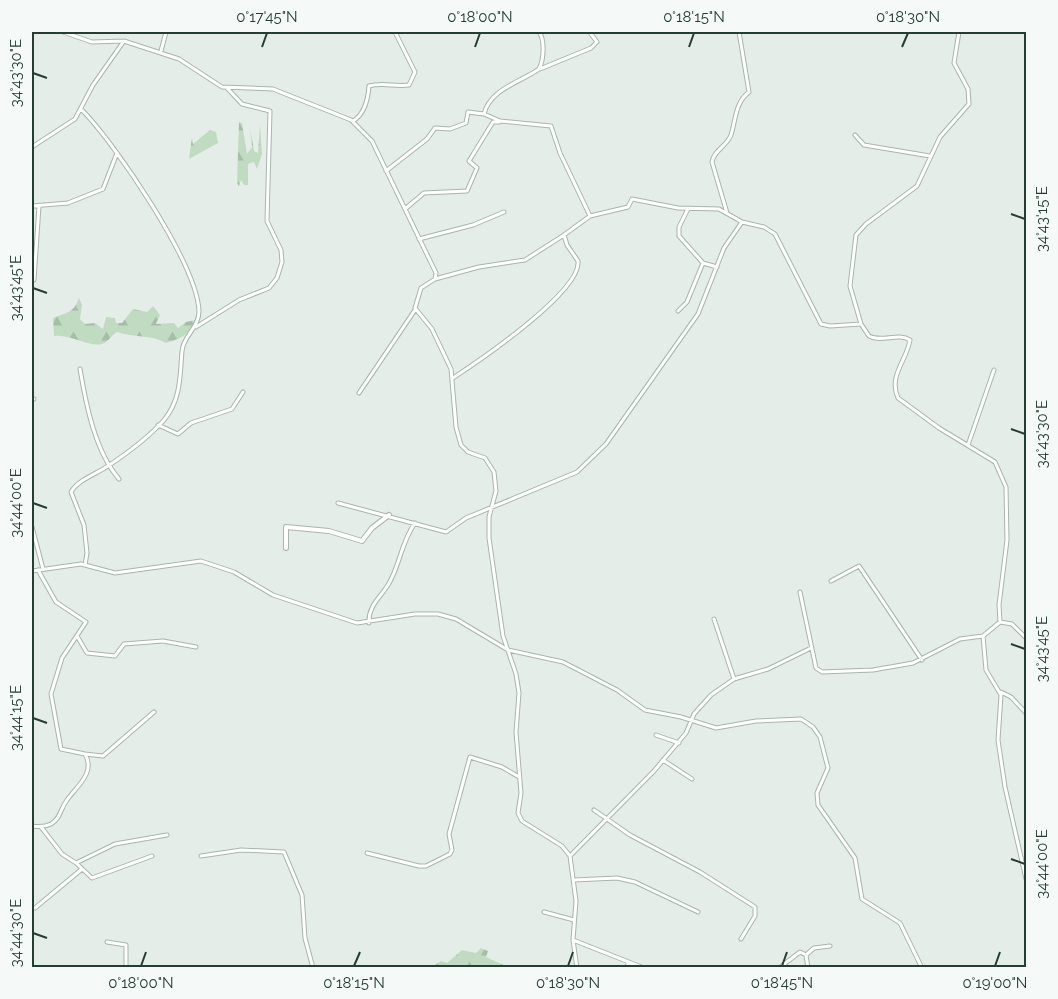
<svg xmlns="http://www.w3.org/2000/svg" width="1058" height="999" font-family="Raleway,sans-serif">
<defs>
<pattern id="forest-firs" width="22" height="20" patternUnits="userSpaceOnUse" patternTransform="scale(1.5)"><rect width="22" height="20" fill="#c1dbc2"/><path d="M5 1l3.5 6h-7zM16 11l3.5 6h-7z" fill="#a6bda7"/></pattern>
</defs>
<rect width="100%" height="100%" fill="#e5ede8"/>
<path fill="url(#forest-firs)" d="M239,122L242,123L247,154L252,147L250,127L254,151L258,153L260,124L262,154L257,169L254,162L248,164V185H244L241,180L239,186L237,183Z
M210,130L216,132L218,143L189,159L192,137L193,144Z
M79,298L82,305L80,319L85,324L95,323L103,329L106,317L115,318L116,323H122L133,309L147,312L153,306L160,315L156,324L174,323L178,328L186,322L195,320C191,335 179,339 166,343C150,334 134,338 117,332C112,335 110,339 106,342C94,351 71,333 54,336L53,318C67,312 73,314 79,298Z
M481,948L488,951L486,957L508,967H432L441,961L447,963L462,950L476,953Z"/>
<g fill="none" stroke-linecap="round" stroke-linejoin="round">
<defs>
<path id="minor" d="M63,32L92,42L124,41
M539,32C545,40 544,59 539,69C521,82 490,89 484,114L500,121L551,126L560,153L590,216
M959,32L954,63L968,89L969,104L940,137L917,186L866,224L856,235L850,286L861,324L869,336C882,343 898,332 910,340C907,360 888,376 898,398L939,428L995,462L1006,487L1007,540L999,605L1000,622
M161,51L166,32
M540,69L591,48L597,42L591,34L593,32
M81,109C115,143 197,264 199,311C199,328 183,336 182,351C180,376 181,400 164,420C149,437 126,454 108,466C96,474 78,480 71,492L84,525L87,553L85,565
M353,121C365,114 368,99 369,86C383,82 395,87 409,85L415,72L395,32
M855,135L864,145L930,156
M32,147L75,119L93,85L124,41L179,59L222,87L273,89L351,120L372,141L436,273L435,279L421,288L415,308L432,329L451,369L456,427L461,445L468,452L485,458L494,472L496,491L489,517V538L503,636L516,674L519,693L516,732L521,793L518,813L522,821L562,846L570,856L576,901L573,940L577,968
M386,171L427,139L435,128L450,129L466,123L468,112L484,114
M32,206L68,203L103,189L117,153
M405,209L424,193L467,191L477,168L469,161L493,122H499
M688,209L679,227V236L703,263L717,267
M727,213L712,162C714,150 727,146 731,135C736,119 735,103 749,92L739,32
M419,239L473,225L504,212
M435,279L479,267L525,260L564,235
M34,280L39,206
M678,311L687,302L703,263
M196,327L239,300L269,288L277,278L282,262L281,250L267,221L270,111L242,104L227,88
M80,369C86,405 95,451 119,479
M453,378C479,361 582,291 578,261L567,245L564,235L590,216L628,207L632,199L678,208L719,209L742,222
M359,393L415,310
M32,399H34
M158,425L178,434L191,423L232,409L243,392
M968,445L994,370
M338,503L446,532L466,518L577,472L606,444L698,314L724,248L742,222L764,227L775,234L821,324L830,326L861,324
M32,527L43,569
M32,571L81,564L115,573L201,561L234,572L273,595L357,623L415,614H438L456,619L508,650L563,662L617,690L645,710L681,717L716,728L756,721L801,719L813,727L820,737L828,768L817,793L818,805L855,858L862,899L900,923L922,968
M831,581L859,566L922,660
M800,592L816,668L822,672L873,670L913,663L960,639L983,636L1000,622L1012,624L1026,638
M714,619L734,679
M369,623C368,606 380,598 388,585C400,566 401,542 415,523
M77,636L87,653L115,656L124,644L163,641L196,647
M983,636L986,670L1001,695L998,740L1005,787L1026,879
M1001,692L1011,697L1026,713
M656,735L679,743
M85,754L103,756L154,712
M663,760L692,779
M594,810L630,835L700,872L755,907V916L741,939
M32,826C38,827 45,827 51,824C61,818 60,809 67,800C76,787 96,773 85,754L61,749L51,694L62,658L86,622L56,602L38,570
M41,827L62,854L76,863L115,844L167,835
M367,853L419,866H426L450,854L452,850L449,834L470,757L502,767L519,777
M201,856L241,850L284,852L302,895L305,938L313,968
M570,856L654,771L686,733L694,714L711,695L734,679L768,669L811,648
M76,863L92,878L152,856
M574,880L617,878L635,882L698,912
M35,908L82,869
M544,912L574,920
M573,940L644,968
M107,942L126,945V968
M806,955L814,948L830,946
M626,968L629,962
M779,968L800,952L806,955L808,968"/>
<path id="tertiary" d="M286,548V527L329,531L362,541L372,528L389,515"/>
</defs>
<use href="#minor" stroke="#a8b5ae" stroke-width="5"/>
<use href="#tertiary" stroke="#a8b5ae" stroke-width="6"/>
<use href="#minor" stroke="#fff" stroke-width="3"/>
<use href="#tertiary" stroke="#fff" stroke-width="4"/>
</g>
<path fill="none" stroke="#263d32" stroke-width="2" d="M262,47L267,33M475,47L480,33M689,47L694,33M902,47L908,33M33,73L47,78M1011,214L1025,219M33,288L47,293M1011,429L1025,434M33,503L47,508M1011,644L1025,649M33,718L47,723M1011,859L1025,864M33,933L47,938M141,966L146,952M354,966L360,952M568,966L573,952M782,966L787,952M995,966L1000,952"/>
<rect width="1058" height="999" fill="none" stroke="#f5f9f7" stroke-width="66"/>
<rect x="33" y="33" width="992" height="933" fill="none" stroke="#263d32" stroke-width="2"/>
<g font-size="15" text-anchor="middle" fill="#263d32">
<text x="267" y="22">0°17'45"N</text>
<text x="480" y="22">0°18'00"N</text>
<text x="694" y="22">0°18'15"N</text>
<text x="908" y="22">0°18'30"N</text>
<text transform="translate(16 73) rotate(-90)" y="5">34°43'30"E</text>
<text transform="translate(1042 219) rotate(-90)" y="5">34°43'15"E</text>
<text transform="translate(16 288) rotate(-90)" y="5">34°43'45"E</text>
<text transform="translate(1042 434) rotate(-90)" y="5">34°43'30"E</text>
<text transform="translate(16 503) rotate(-90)" y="5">34°44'00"E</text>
<text transform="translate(1042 649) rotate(-90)" y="5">34°43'45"E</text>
<text transform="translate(16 718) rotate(-90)" y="5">34°44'15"E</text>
<text transform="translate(1042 864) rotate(-90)" y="5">34°44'00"E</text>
<text transform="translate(16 933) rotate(-90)" y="5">34°44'30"E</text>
<text x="141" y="988">0°18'00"N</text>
<text x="354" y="988">0°18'15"N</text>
<text x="568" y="988">0°18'30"N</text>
<text x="782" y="988">0°18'45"N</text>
<text x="995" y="988">0°19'00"N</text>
</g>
</svg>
